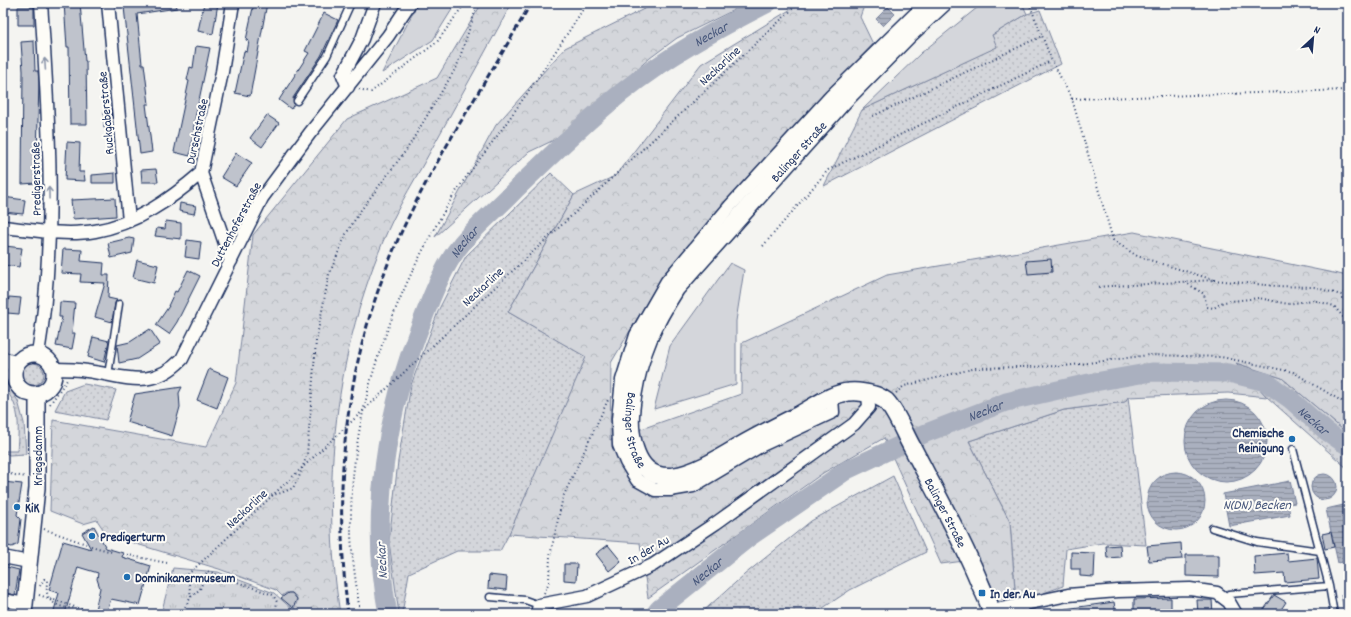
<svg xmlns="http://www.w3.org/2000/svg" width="1351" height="617" font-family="Dekko,sans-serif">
<defs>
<pattern id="grass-dots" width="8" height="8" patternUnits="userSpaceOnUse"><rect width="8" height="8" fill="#d4d6db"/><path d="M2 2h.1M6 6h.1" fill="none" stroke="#b5b8be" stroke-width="1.8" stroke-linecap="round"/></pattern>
<pattern id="forest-crowns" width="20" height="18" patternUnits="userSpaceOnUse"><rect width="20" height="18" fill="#d4d6db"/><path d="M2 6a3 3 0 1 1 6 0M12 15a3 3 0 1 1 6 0" fill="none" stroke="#b5b8be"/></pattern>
<pattern id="park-tufts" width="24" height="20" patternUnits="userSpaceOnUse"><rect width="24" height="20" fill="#d4d6db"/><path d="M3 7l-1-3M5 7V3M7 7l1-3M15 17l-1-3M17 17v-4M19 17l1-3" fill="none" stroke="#b5b8be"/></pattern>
<pattern id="water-rules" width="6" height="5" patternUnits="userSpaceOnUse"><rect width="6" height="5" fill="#aab0bf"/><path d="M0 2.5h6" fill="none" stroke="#8a909e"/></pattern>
</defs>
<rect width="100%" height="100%" fill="#f4f4f1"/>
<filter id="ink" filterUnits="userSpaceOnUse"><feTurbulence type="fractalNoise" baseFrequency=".025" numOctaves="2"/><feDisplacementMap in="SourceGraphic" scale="8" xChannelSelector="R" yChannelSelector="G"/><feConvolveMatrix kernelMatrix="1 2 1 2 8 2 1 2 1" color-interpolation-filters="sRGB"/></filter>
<g filter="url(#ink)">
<path fill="url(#grass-dots)" stroke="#78829c" d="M1040,10L1061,64L824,186L862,110L996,47L992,35L1027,14Z
M551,173L574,195L508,312L587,357L509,534L500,551H457L409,573L402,614H399L389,542L398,461L411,385L439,309L466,256Z
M1235,363L1282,378L1348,434V469L1267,397Z
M22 374a11 11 0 1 1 22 0a11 11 0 1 1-22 0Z
M3,378L18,401L24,423L26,454L9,455L3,451H17C18,437 20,420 15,406C12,396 3,389 3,378Z
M84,384L116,390L106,420L55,410L65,391Z
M1128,397L1146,545L1103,543L1066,549L1063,586L1016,603L1010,522L969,441L1064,410L1124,402Z
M893,476L926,552L850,590L814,614H700L744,575L811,521Z"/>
<path fill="url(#forest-crowns)" stroke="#78829c" d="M482,3H512C485,53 457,102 430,152C416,178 400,203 388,230C335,350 320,485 340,614H296L294,608C298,602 299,597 292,593H286L282,596L276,590L219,569L107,535L97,520L83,524L50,511L53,420L206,447L236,383L253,235L347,119L437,78Z
M656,3H748L677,38L650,58L554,140L529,152L435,237L496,125L565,48Z
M801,3H865L860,17L873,44L816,104L660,280L611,363L610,440L741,394L742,343L887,275L1134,232L1348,276V434L1282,378L1236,363L1267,397L1228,393L1128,397L1125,402L1064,410L969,441L1010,522L1016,603L1000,604L979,559L941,564L884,438L823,473L648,598L640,543L509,534L586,357L508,312L574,195L615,176L701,64Z"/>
<path fill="url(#park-tufts)" stroke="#78829c" d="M173,568L218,572L274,593L292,609L294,614H161Z"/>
<path fill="#d4d6db" stroke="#78829c" d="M418,3H456L433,40L382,73Z
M983,3H1022L1027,14L992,35L997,47L862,110L921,53Z
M730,263L744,270L736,321V384L654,409L670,346Z"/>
<path fill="url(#water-rules)" stroke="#717c98" d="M888,7L895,14L883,26L876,19Z
M1185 441a41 41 0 1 1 82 0a41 41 0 1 1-82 0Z
M1147 501a29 29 0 1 1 58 0a29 29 0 1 1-58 0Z
M1311 487a13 13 0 1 1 26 0a13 13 0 1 1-26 0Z
M1290,481L1295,503L1288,504L1290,515L1229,526L1223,494Z
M1348,504V561L1338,563L1326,509Z
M1348,594V614H1345L1341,595Z"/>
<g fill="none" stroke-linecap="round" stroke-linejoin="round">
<g stroke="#aab0bf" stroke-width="19">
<path id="s1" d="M388,614C369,515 386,412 423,319C433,293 444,265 462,243C478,224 498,208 515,190C549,157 584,123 621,93C666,57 717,29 768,3"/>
<path id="s2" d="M655,614L659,609L748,538L847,470L926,433L1006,402L1089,383L1152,372L1229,373L1266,382L1290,399L1326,431L1348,446"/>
</g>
</g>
<path fill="#bfc3cc" stroke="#1b2f5e" d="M64,3H80L85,61H86L87,124H70L69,47H67Z
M143,3H176L177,8L137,14L142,64H144L149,104H146L152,152L140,154L124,7L143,5Z
M204,3H218L213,34L198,31Z
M254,3H267L250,96L235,93L244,51L247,52L249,41L246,40Z
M18,7H34V25H18Z
M324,13L338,20L321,56L293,98L294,104L291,109L279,100L309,53L305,51Z
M34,41L35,71H38L39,82L37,156H35L36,183L22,184L23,71L21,42Z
M196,46L210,48L195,119L190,156L174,152L189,81L187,80L190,67L193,68Z
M104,110L111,111L113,129L104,128Z
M267,115L279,123L262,147L250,138Z
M107,131H113L115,150H108Z
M67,142L80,143L79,172H84L85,181L65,180Z
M236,153L252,163L236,186L221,177Z
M156,169L158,182H142L141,170Z
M115,173V183H92V175Z
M3,197L25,200L23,214L3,212Z
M115,198L116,216L73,219L71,200Z
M180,203L196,206L194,214L179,211Z
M166,221L181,223V239L155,236L157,228L165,229Z
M129,238L134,239L132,253L111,258L108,243Z
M187,240L201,242L199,259L185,257Z
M5,246L22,248L19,267L3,265Z
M63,249L82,250L81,261L104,263L103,275H109L108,298L117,300L115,303L112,322L95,317L105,283L80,282L81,274L61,273Z
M1051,259L1052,272L1028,274L1026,261Z
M137,260L158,265L154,283L133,278Z
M188,270L200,276L177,322L169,334L156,325L169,306H168L175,291L177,292Z
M9,297L21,298L19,314L7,313Z
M60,302L75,303L72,333H75L72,349L56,346L62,317H59Z
M150,329L160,344L137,359L119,363L117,345L130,342Z
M93,337L109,341L104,362L88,357Z
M209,369L228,377L217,408L197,400Z
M182,387L179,393L180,407L172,436L127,422L135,394Z
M3,482L22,484L17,515L21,519L18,544L12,547L3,545Z
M94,526L106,548L123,553L122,557L151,566L140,605L111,599L106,614H94L100,588L97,579L98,573L78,567L65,614H53L59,593L49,590L63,541L91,549L82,533Z
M1331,532L1334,547L1325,549L1322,534Z
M1181,543L1182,559L1149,561L1147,546Z
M608,545L621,561L609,571L596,554Z
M1120,545L1121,557L1107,558L1106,546Z
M1071,552L1095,553L1094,577L1080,576V569H1071Z
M1287,553L1288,561L1317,558L1319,579L1285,582L1284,573L1255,575L1254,556Z
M1186,555H1219V577L1186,576Z
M564,564H577L576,581L564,580Z
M3,566L19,570L15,595L3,593Z
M489,575L507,577L506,590L488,588Z
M288,593H292L297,599L293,608L281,598Z
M1274,595L1286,602L1278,614H1261Z
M1171,598V610H1166V614H1134V599Z
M1197,600H1212L1213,614H1198Z
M1114,602L1116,614H1065V609Z"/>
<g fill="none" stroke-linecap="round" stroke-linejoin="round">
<defs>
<path id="service" d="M297,101L327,56L351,3
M108,375L119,304
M1293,449L1329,586L1334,614
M1212,528L1257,542L1320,551
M1229,594L1329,586
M490,597L525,600L539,605
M1024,604L1026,614"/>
<path id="minor" d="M108,3L129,221
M348,87L343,75L362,39L375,3
M3,227C32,230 66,236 95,231C136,224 171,199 201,173
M231,261L201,173L222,72L233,3
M38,354C57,238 49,119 41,3
M54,369C65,369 76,369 87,371C125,376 151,391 182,359L262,198L310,133L388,36L410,3
M832,398L833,412L762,445L693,486L670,490H655L637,480L626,462L619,445L618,419L622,380L636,335L667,281L730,206L831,96L926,3
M3,557L29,562
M3,600L25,604
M537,614L539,605L587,596L653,565L716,523L854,424L869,407L868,394
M985,614L991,611L1068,595L1118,591L1190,589L1217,593L1229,602L1236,614"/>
<path id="tertiary" d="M14 374a20 20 0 1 1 40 0a20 20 0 1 1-40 0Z
M3,360L17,364
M24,614L37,488V394"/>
<g id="secondary">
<path id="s3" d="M943,3L907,36L843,101L676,288C653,324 640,351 633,394C631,406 629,419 631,432C642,507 700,470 740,446C759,435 779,425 799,415C814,407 832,393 849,392C857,391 867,393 874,395C878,396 883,399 886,401C897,413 904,433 912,447C935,491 960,535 979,581C983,592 990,603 992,614"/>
</g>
</defs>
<use href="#service" stroke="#1b2f5e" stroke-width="9"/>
<use href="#minor" stroke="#1b2f5e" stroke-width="15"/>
<use href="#tertiary" stroke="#1b2f5e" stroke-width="18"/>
<use href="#secondary" stroke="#1b2f5e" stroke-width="20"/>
<path stroke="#1b2f5e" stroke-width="2" stroke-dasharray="1 3" stroke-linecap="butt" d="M1029,3L1052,61L1072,99L1113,240L1137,256L1214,280L1096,287
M359,89L371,92L437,42L465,3
M1072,99L1348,90
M873,116L1042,36
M763,246L828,170L1051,61
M1214,280L1276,286L1314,287L1348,297
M1185,282L1204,294L1207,307L1214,308L1223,302L1259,298L1288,304L1313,300L1334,306L1348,323
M896,393L904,386L976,368L1065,366L1149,355L1221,357L1293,372L1348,405
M50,404L67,380
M3,473L26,477
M256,499L281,493L293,488L299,477L307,455L316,341L329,275L346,234L361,210L407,149L457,66L478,3
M44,529L86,544
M91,546L112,552
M123,554L167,563
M40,586L44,579L47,580C47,585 46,592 48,596C50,604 66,609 73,608
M544,593L549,582L550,556L563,497L608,400
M39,595L96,614
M191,597L189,584L186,576L196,567
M181,614L191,597L200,589L207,571L273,595L277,602L275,614
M360,614C357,587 352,561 351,533C349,410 390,302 452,198C467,174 486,152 502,129C531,88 560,46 587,3"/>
<use href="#service" stroke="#fdfcf7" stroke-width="6"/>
<use href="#minor" stroke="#fdfcf7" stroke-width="12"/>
<use href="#tertiary" stroke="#fdfcf7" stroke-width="15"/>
<use href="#secondary" stroke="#fdfcf7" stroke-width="17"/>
<path stroke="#1b2f5e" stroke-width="3" stroke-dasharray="6 3" stroke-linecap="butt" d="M348,614C332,480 345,359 400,235C437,154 488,80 531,3"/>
<path stroke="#1b2f5e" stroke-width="2" stroke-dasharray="1 3" stroke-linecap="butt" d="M196,567L799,3"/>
</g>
<defs><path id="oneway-shaft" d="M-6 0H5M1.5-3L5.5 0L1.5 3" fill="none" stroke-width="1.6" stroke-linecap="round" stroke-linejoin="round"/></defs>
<g stroke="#8c96aa">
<use href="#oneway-shaft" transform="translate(45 64) rotate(-94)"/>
<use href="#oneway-shaft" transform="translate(49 193) rotate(-91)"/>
</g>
</g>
<g fill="#1f6fb2" stroke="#fdfcf7" stroke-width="1.5">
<circle cx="1292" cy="439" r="4"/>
<circle cx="17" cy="507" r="4"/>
<circle cx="92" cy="536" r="4"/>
<circle cx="127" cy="577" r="4"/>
<rect x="978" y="589" width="8" height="8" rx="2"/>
</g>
<g text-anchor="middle" stroke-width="4" stroke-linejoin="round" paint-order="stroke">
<g font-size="13" fill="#1b2f5e" stroke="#fdfcf7">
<text transform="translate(719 65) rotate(-43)" y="5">Neckarline</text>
<text transform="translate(105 113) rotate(-95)" y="5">Ruckgaberstraße</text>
<text transform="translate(196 131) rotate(-78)" y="5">Durschstraße</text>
<text transform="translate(798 151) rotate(-48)" y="5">Balinger Straße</text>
<text transform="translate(35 179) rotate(-91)" y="5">Predigerstraße</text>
<text transform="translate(235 224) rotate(-62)" y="5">Duttenhoferstraße</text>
<text transform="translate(482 286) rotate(-43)" y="5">Neckarline</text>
<text dy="5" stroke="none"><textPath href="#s3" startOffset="543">Balinger Straße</textPath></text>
<text transform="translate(37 456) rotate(-90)" y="5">Kriegsdamm</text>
<text transform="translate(246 508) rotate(-43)" y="5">Neckarline</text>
<text dy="5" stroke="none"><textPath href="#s3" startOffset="975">Balinger Straße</textPath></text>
<text transform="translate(648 549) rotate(-30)" y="5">In der Au</text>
</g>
<g font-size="13" font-weight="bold" fill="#1b2f5e" stroke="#fdfcf7" text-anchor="start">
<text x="1284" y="437" text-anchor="end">Chemische<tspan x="1284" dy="15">Reinigung</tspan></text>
<text x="25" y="512">KiK</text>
<text x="100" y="541">Predigerturm</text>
<text x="135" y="582">Dominikanermuseum</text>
<text x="990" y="598">In der Au</text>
</g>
<g font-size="14" font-style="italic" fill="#46567b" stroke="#fdfcf7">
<text dy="5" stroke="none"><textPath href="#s1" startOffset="713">Neckar</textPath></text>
<text dy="5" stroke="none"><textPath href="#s1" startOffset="389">Neckar</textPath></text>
<text dy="5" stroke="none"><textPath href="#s2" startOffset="391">Neckar</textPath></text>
<text dy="5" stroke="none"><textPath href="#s2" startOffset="739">Neckar</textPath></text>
<text x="1257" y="509">N(DN) Becken</text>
<text transform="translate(381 561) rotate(-93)" y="5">Neckar</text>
<text dy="5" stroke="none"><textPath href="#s2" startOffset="67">Neckar</textPath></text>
</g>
</g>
<rect width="1351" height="617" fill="none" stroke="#fdfcf7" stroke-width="16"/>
<rect x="8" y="8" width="1335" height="601" fill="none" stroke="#1b2f5e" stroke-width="1.5" filter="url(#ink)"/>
<g transform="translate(1313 38) rotate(26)" stroke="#fdfcf7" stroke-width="3" paint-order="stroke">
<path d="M0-3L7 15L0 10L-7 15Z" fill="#1b2f5e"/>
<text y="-6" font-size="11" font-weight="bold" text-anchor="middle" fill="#1b2f5e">N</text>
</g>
</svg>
